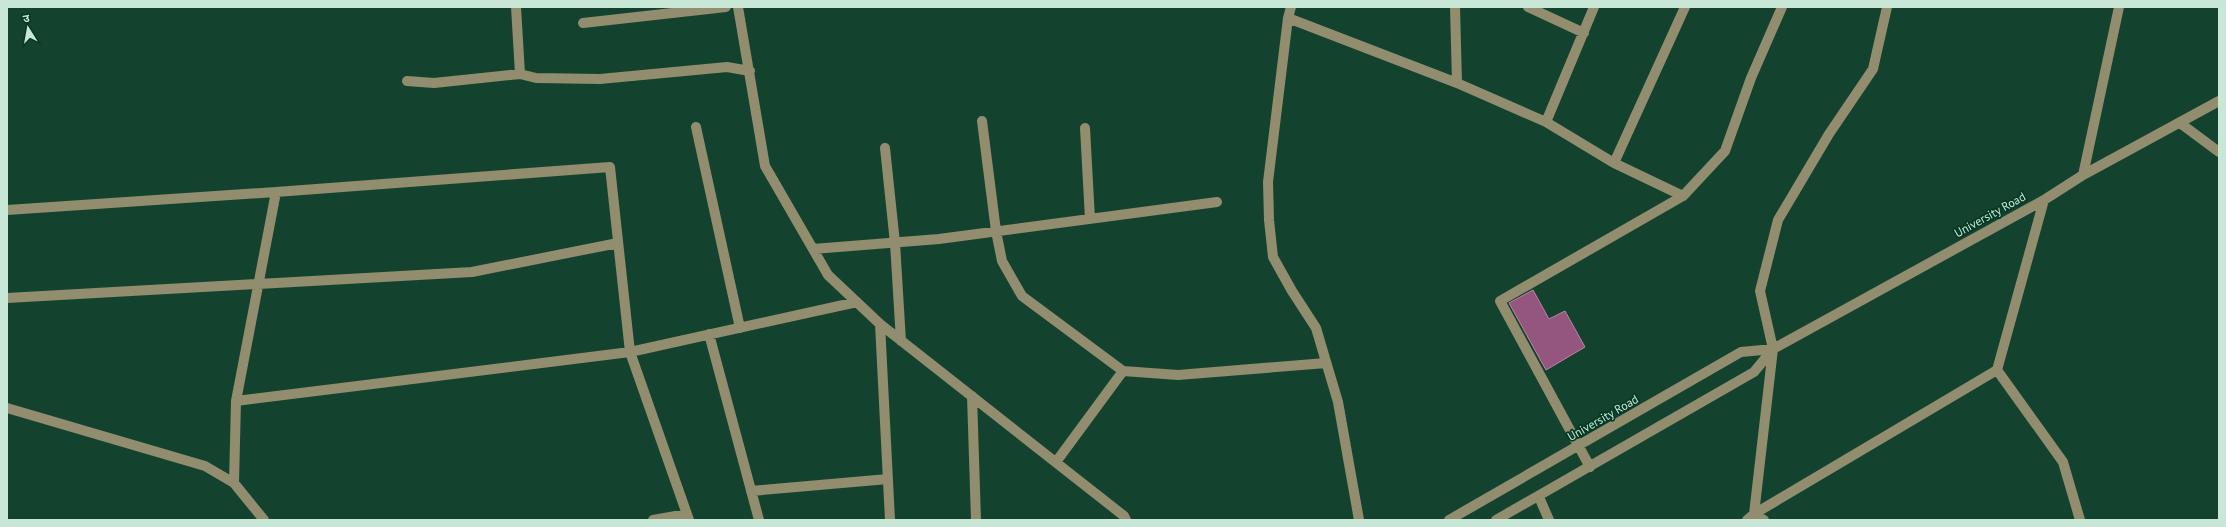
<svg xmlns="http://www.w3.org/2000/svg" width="2226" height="527" font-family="'PT Sans','Noto Sans Devanagari',sans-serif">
<rect width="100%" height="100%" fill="#13432f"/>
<path fill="#94557e" stroke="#ba84a6" d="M1533,290L1549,319L1565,311L1585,347L1546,370L1509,303Z"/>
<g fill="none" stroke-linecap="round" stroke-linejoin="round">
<path stroke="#918d6e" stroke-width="10" d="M516,7L520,74
M738,7L765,166L828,275L880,324L1124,516L1126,520
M1291,7L1288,18L1457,83
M1455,7L1457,83L1546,122L1594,7
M1528,7L1584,33
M1288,18L1268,182L1269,220L1273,257L1292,291L1316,328L1338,402L1359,520
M583,23L726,7
M407,81L434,83L520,74L536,78L600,79L727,67L750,71
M982,121L996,231L1002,261L1022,296L1123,371L1178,375L1326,363
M1546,122L1614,163L1685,7
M2180,123L2219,152
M696,127L740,328
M1085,128L1090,219
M885,148L895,243L901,341
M2083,175L2119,7
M1683,196L1725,151L1751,78L1782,7
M7,210L276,192
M813,249L939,239L1217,202
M7,298L472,272L618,243
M880,324L890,520
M709,334L759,520
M1997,370L2063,462L2080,520
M972,396L976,520
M7,408L205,466L234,483L236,401
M1056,462L1123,371
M1590,467L1500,301L1683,196L1614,163
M234,483L264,520
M751,491L888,479
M1539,497L1549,520
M653,520L687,514
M689,520L630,352L610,167L276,192L236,401L630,352L857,302
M1449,520L1741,352L1773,349
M1496,520L1754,372L1773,349L2044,200L2083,175L2219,101
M1747,520L1754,514L1773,349L1760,291L1778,220L1829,134L1873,69L1887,7
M1764,520L1754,514L1997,370L2044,200"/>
</g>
<g text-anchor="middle" stroke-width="3.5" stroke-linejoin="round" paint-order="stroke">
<g font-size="12" fill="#c8e7d6" stroke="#053925">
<text transform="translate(1990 215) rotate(-29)" y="4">University Road</text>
<text transform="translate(1603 418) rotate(-30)" y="4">University Road</text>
</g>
</g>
<rect width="2226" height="527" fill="none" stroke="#c8e7d6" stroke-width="16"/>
<g transform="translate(28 28) rotate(349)" stroke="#053925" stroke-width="3" paint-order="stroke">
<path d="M0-3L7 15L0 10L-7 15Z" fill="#c8e7d6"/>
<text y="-6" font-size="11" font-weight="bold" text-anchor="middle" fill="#c8e7d6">उ</text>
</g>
</svg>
